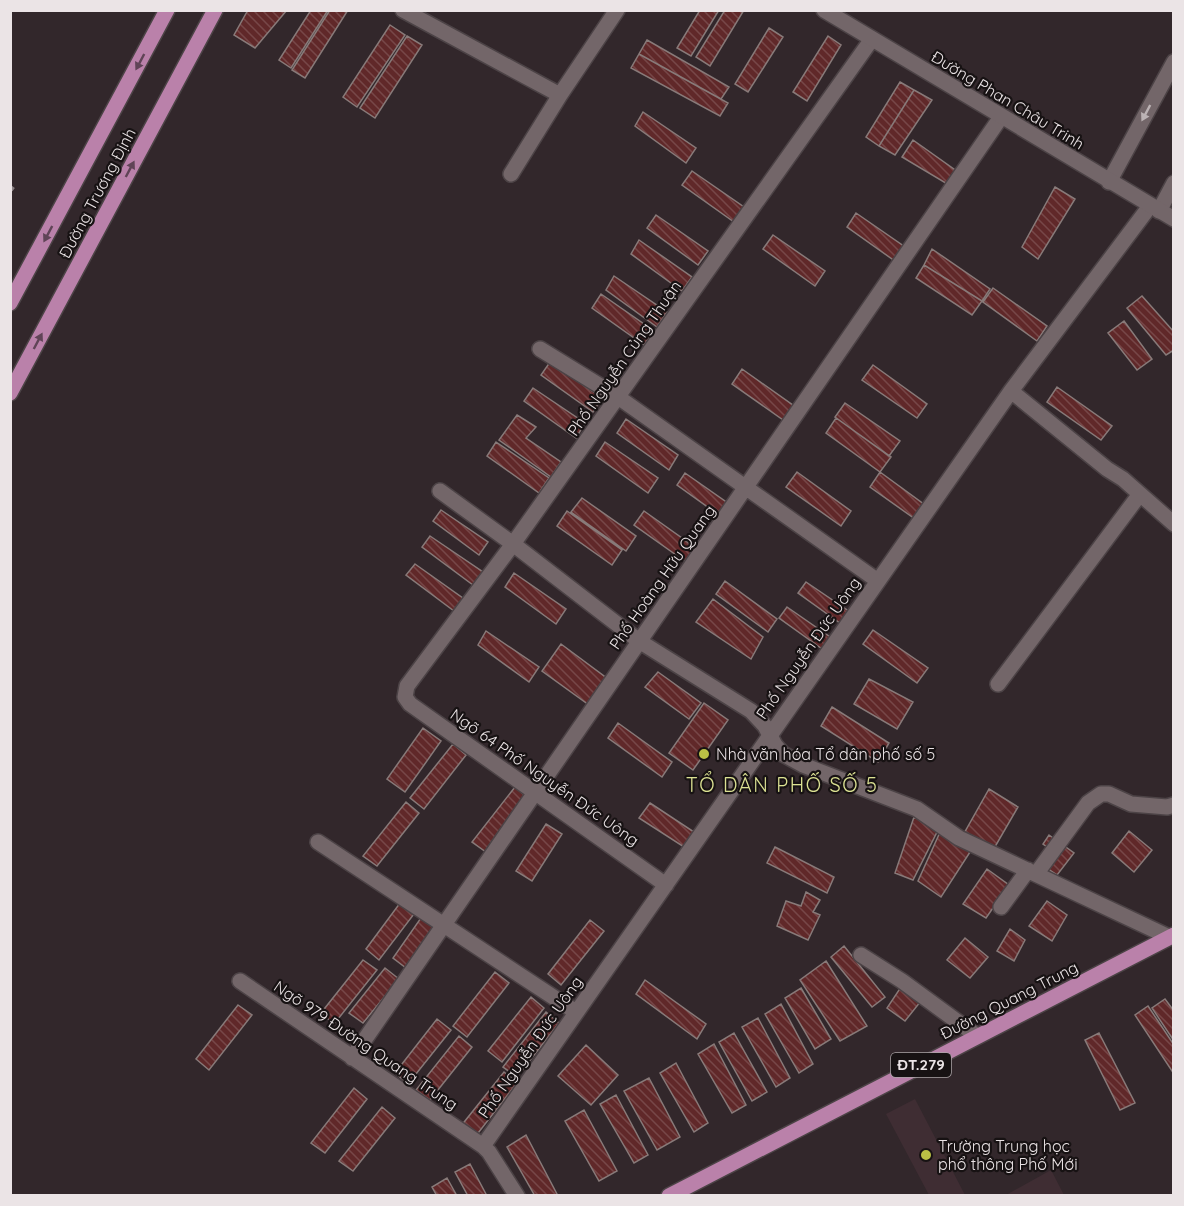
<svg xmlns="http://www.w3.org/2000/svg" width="1184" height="1206" font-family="Quicksand,sans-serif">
<defs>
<pattern id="building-back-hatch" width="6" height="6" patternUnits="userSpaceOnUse" patternTransform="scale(1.5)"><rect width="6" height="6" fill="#602829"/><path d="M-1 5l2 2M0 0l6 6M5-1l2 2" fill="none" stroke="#774748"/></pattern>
</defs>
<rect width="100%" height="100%" fill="#32272b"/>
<path fill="#3f2d33" d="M915,1099L965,1195H929L886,1114Z
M1051,1170L1064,1195H1006Z"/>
<path fill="url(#building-back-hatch)" stroke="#887a79" stroke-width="1.5" d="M248,10H287L255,48L234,35Z
M311,10H328L291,68L279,60Z
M330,10H348L305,78L292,70Z
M700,10H719L691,56L677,48Z
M725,10H744L710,66L696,57Z
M390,25L405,35L357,107L343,97Z
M769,28L783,37L748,92L735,84Z
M407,36L422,45L375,118L360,108Z
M828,36L841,45L807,101L793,92Z
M647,40L729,87L721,99L639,54Z
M639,54L728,103L720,116L631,68Z
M900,82L914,90L879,146L866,137Z
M914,90L932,100L895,155L879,146Z
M643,112L696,148L686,163L635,126Z
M913,140L958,172L949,185L902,157Z
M692,171L744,207L734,222L682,185Z
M1055,187L1075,199L1038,259L1022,247Z
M856,213L908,249L899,264L847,227Z
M656,215L708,251L698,265L647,228Z
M773,235L825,271L815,286L763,249Z
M639,240L692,277L682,291L631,254Z
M932,249L990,289L982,301L924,265Z
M924,265L982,301L972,315L916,278Z
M614,276L667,312L657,327L606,290Z
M993,288L1047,326L1037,341L983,302Z
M601,294L654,331L644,345L592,308Z
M1142,296L1174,332V350L1166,355L1127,308Z
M1124,321L1152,359L1137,370L1108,333Z
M550,362L602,398L593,412L541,375Z
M873,365L927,404L917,418L862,380Z
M742,369L797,408L786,422L732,384Z
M1057,387L1112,426L1101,440L1047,402Z
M533,388L585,423L576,438L524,401Z
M845,403L900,441L889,456L835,417Z
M517,415L536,427L526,438L561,462L551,477L499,440Z
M836,418L891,457L880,472L826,433Z
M626,419L678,455L669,470L617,433Z
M496,442L549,478L539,493L487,456Z
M605,442L658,478L648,493L596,456Z
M797,472L851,511L841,526L786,487Z
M880,472L925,505L915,519L870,487Z
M685,473L732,506L723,518L677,485Z
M582,498L636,536L626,551L571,512Z
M441,510L488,542L479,555L433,521Z
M567,511L622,550L612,565L557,526Z
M644,511L696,548L686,562L634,525Z
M430,536L483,572L473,585L422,547Z
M415,564L467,601L458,614L406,575Z
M514,573L566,609L556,624L505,587Z
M725,581L777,619L768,632L716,594Z
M806,582L853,614L844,626L798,593Z
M713,599L763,637L751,659L696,622Z
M787,607L833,639L825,651L779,618Z
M873,630L928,668L917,683L863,644Z
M486,631L539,667L529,682L478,645Z
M561,644L608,679L589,705L542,671Z
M658,672L701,703L689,719L645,687Z
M869,679L913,702L897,729L854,704Z
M704,703L728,720L693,770L669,753Z
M832,707L889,743L878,762L821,726Z
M618,723L672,762L662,777L608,738Z
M423,728L441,741L405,792L387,779Z
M453,744L466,755L424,809L410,798Z
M515,787L529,799L486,852L472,842Z
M989,789L1018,807L992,852L962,837Z
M406,802L419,813L377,866L363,856Z
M650,803L694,832L684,847L639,818Z
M914,817L939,828L913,880L895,873Z
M546,824L562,834L532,881L516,871Z
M941,830L972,849L941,897L918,881Z
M1129,831L1152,850L1134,872L1112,853Z
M1049,835L1074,853L1057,875L1040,864L1051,850L1043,844Z
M775,847L834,877L827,893L767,863Z
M987,869L1009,885L986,918L963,904Z
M806,892L820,900L813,912L820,915L808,940L777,926L786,901L801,906Z
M1047,901L1067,915L1052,941L1029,926Z
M400,903L414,914L379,960L366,949Z
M423,915L437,926L406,968L393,958Z
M590,920L604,931L561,985L548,974Z
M1010,929L1025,940L1014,961L997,951Z
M965,938L988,957L970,978L947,960Z
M844,946L885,997L872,1007L831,957Z
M363,960L377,970L334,1024L321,1013Z
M826,961L867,1026L840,1041L800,980Z
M385,968L399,979L363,1023L349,1013Z
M495,972L509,983L467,1037L453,1026Z
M645,980L706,1024L697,1039L636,994Z
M901,987L921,1001L905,1021L887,1008Z
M801,988L831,1039L815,1049L785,998Z
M531,997L544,1008L502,1062L488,1051Z
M1165,999L1174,1011V1041L1152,1008Z
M781,1004L813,1064L799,1073L765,1014Z
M238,1005L252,1015L209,1070L196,1059Z
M1148,1006L1174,1045V1074L1135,1015Z
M546,1012L559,1023L517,1077L503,1067Z
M758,1018L790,1078L776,1087L742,1027Z
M437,1019L451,1030L408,1084L395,1073Z
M734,1033L767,1092L752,1101L719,1042Z
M1099,1033L1135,1103L1120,1110L1085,1040Z
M459,1036L472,1047L430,1100L416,1090Z
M714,1044L746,1105L732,1113L698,1054Z
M586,1045L618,1075L591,1105L558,1076Z
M676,1063L708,1123L694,1132L660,1073Z
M504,1072L517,1083L475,1137L461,1126Z
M649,1078L680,1137L657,1150L624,1091Z
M354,1088L367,1099L325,1153L311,1143Z
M616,1095L648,1155L634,1163L600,1104Z
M382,1107L395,1118L353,1171L339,1161Z
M584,1110L617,1171L599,1181L565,1121Z
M526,1135L558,1196H535L507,1147Z
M470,1164L487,1196H468L455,1172Z
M447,1178L457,1196H437L432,1187Z"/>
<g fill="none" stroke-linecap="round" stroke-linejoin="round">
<defs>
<path id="minor" d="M403,10L560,95
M511,174L560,95L617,10
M540,349L618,397L878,581
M1011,391L1107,469L1123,479L1174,524
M440,491L513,544L639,641L751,711L765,726L775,745L783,754L803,765L917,809L959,838L1169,937
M998,684L1140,494
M318,842L576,1012
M1036,874L1088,803L1101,794H1109L1131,804L1167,807L1174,805
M666,885L410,704L405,697L407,686L513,544L872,39
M1001,907L1028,870
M861,955L902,981L977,1036
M240,981L483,1146L489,1152L517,1196
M352,1058L1001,117
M483,1146L1011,391L1150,206"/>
<path id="tertiary" d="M1109,182L1174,62
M1159,211L1174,183"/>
<path id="secondary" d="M824,10L1174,219"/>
<path id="primary" d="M10,303L167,10
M10,393L215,10
M669,1196L1174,935"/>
</defs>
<use href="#minor" stroke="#4c4346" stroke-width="18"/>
<use href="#tertiary" stroke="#4c4346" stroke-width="18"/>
<use href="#secondary" stroke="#4c4346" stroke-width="18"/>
<use href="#primary" stroke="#4c4346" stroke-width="18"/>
<path stroke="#8b8285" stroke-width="4" stroke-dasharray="4.5 4.5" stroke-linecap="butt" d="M10,187L17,192"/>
<use href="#minor" stroke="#736669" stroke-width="15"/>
<use href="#tertiary" stroke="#736669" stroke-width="15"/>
<use href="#secondary" stroke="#736669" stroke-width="15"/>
<use href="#primary" stroke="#ba81aa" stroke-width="15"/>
</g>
<defs><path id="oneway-solid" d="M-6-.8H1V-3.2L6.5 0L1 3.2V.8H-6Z" transform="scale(1.5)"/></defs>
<g fill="#604457">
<use href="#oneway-solid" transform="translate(140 62) rotate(118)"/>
<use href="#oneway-solid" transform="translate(130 169) rotate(-62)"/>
<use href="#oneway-solid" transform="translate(48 234) rotate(118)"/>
<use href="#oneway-solid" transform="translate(38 341) rotate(-62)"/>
</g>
<use fill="#bbb2b4" href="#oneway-solid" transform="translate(1146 113) rotate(118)"/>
<g fill="#bac045" stroke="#171213" stroke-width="2">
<circle cx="704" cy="754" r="6"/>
<circle cx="926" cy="1155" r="6"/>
</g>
<g text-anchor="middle" stroke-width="4.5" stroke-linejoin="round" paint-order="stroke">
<rect fill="#171213" stroke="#aba5a7" stroke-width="1.5" x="891" y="1053" width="60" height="24" rx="4.5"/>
<g font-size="15" font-weight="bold" fill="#ebe4e6">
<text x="921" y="1070">ĐT.279</text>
</g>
<g font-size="16" fill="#ebe4e6" stroke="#171213">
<text transform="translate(1008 100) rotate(31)" y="6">Đường Phan Châu Trinh</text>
<text transform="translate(97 193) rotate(-62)" y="6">Đường Trương Định</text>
<text transform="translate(624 358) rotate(-55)" y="6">Phố Nguyễn Củng Thuận</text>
<text transform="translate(662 577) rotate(-55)" y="6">Phố Hoàng Hữu Quang</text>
<text transform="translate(808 648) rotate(-55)" y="6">Phố Nguyễn Đức Uông</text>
<text transform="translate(545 777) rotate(35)" y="6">Ngõ 64 Phố Nguyễn Đức Uông</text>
<text transform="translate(1009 1000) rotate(-27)" y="6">Đường Quang Trung</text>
<text transform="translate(366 1045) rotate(34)" y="6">Ngõ 979 Đường Quang Trung</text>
<text transform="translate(530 1047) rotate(-55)" y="6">Phố Nguyễn Đức Uông</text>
</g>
<g font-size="16" fill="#ebe4e6" stroke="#171213" text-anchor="start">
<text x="716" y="760">Nhà văn hóa Tổ dân phố số 5</text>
<text x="938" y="1152">Trường Trung học<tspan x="938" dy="18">phổ thông Phố Mới</tspan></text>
</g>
<g font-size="20" letter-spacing="1.5" fill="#dce293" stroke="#171213">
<text x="782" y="792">TỔ DÂN PHỐ SỐ 5</text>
</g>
</g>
<rect width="1184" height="1206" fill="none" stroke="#ebe4e6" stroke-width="24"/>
</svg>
